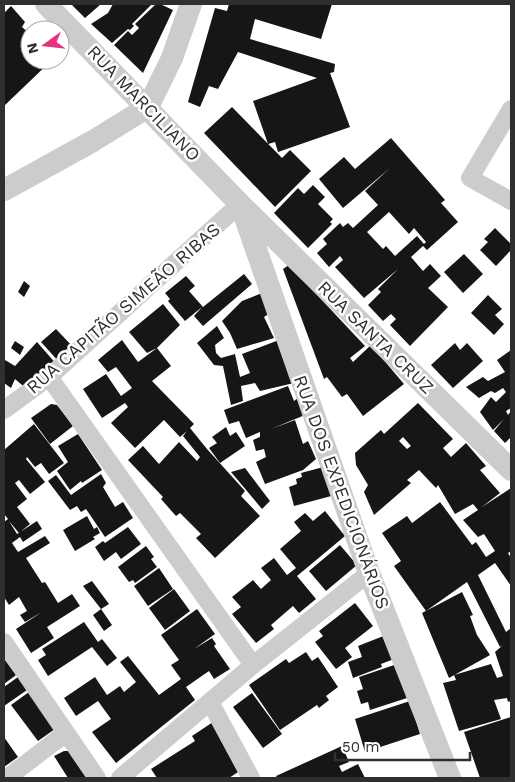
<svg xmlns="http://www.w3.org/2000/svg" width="515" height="782" viewBox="0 0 515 782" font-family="'Work Sans',sans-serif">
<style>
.building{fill:#161616;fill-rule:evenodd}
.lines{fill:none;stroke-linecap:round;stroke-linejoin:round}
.minor{stroke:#ccc;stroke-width:18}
.tertiary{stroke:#ccc;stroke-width:22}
.labels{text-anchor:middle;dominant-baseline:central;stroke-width:5;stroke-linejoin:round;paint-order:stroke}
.street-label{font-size:18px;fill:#2f2f2f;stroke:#fff}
</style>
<rect width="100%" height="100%" fill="#fff"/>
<path class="building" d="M71 4H101L85 18Z
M113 4H152L132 24 134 26 130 30 128 29 112 43 91 24 108 13Z
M156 4H160L173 10 143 73 114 45 128 31 132 35 139 28 135 24Z
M229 4H332L321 39 255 19 250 39 335 64 334 72 330 73 350 127 278 152 275 142 268 144 253 101 317 78 238 52 218 89 209 86 200 107 188 102 215 8 227 11Z
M11 6 25 22 22 27 30 34V60H52L4 106V10L5 12Z
M232 107 282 158 290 150 311 171 275 207 204 133Z
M391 138 445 200 441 203 458 222 427 250 423 246 411 257 423 271 430 264 441 276 428 288 448 307 410 346 390 325 396 319 391 314 383 321 368 305 381 292 378 289 398 269 364 298 335 267 343 260 340 256 329 267 317 253 327 244 323 239 340 223 343 227 348 223 353 228 378 205 365 191 390 168 343 208 319 179 344 157 355 169ZM389 212 409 234 414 228 426 242 424 244 417 236 395 256 386 246 383 249 367 232Z
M313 185 325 197 318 204 333 219 330 222 332 224 308 248 274 213 298 188 304 194Z
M495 228 511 244V250L496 266 480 250 488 242 484 239Z
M464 254 483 274 463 293 444 272Z
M289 265 365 346 350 358 353 362 371 345 404 384 363 416 347 394 342 397 327 377 324 379 283 269Z
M244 274 252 284 203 326 194 316 202 307 185 321 168 301 170 299 165 293 186 276 195 286 189 291 203 307Z
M24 281 30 286 24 297 18 292Z
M262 293 270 313 264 317 274 338 237 349 230 333 222 321 242 301Z
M488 295 502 309 495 315 504 324 494 335 471 313Z
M163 304 180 325 157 348 171 366 152 381 194 424 190 428 207 449 245 491 241 496 260 516 215 558 196 538 201 534 180 513 176 516 161 499 163 497 128 460 143 446 159 464 179 442 197 461 200 457 183 436 187 431 180 437 164 420 135 448 111 423 128 407 125 403 102 418 83 389 106 374 121 396 132 388 116 367 108 372 98 360 122 340 138 362 157 348 147 353 129 332Z
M217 326 224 338 215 345 216 353 221 358 235 354 240 377 250 373 242 354 279 340 294 383 260 391 255 383 241 386 243 401 231 405 223 366 214 365 197 343Z
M56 329 75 349 60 363 41 342Z
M15 341 24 347 20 355 11 348Z
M37 342 58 366 29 391 15 379 11 388 4 383V364L5 360 15 366Z
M455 343 460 350 467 343 483 361 453 388 431 365Z
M511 350V408L506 411 508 415 511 411V437L505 443 494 431 504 419 493 430 480 412 491 397 496 402 506 392 503 388 495 393 491 391 479 398 466 387 483 377 488 381 505 372 497 360Z
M288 386 294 401 298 398 305 415 271 429 295 420 303 444 308 441 316 459 303 470 265 484 256 462 266 457 264 449 256 451 253 440 260 437V432L246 438 239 421 229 424 224 410Z
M418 403 453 439 443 448 451 457 466 443 486 466 480 470 500 493 482 507 511 488V551L508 553 511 558V586L495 563 478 575 506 632 511 628V701L508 702 507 698 494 700 501 719 459 731 443 683 456 680 454 675 491 664 497 678 503 676 495 652 503 645 500 647 467 582 426 611 394 566 401 561 382 533 407 516 412 523 440 502 472 545 476 542 486 557 495 551 484 534 478 537 463 520 478 510 473 504 455 514 438 485 436 488 419 470 407 480 411 483 374 515 364 492 368 485 356 465 355 453 381 430 384 434ZM403 437 411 446 407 449 399 441Z
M51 404 57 405 73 426 50 444 31 418Z
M34 424 64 463 49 474 41 463 35 467 27 457 26 459 45 482 30 494 19 480 15 483 27 499 17 507 30 524 19 533 9 521 17 534 37 521 42 529 23 542 20 537 12 543 18 552 45 536 50 543 26 558 42 583 45 582 58 603 72 594 80 606 47 627 54 638 31 653 16 629 42 612 25 622 20 615 27 611 19 597 9 605 4 597V522L8 519 4 514V450Z
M226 427 230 436 236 432 245 446 220 463 209 448 217 443 212 437Z
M78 434 102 470 82 483 81 481 70 490 57 471 68 462 58 446Z
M327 466 335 495 294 506 289 487 297 484 296 479 302 477 301 473Z
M245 468 270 501 262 509 231 472Z
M101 474 106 483 103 487 115 507 123 502 133 518 105 537 86 509 81 512 77 506 70 510 48 481 56 475 71 495Z
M325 511 345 536 297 576 316 599 299 613 293 606 271 625 274 629 256 643 232 614 241 607 232 597 253 580 261 589 271 580 261 568 274 558 287 575 296 568 280 549 301 531 294 522 305 513 313 521Z
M87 516 94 529 97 527 100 533 93 537 95 539 75 551 63 530Z
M128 527 141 544 121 559 116 552 104 561 95 547 103 541 105 543Z
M340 545 357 565 326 591 309 571Z
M146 546 154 557 151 559 157 567 135 583 133 580 129 582 118 567Z
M159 568 173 589 148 606 134 586Z
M92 581 109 604 101 609 83 586Z
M174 589 190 611 165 630 149 608Z
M462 592 473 615 470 616 477 635 490 655 449 678 422 613Z
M355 603 373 626 345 648 352 657 336 669 315 642 323 636 319 631Z
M101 609 112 625 104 631 93 615Z
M197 609 215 634 194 649 212 638 216 644 214 646 230 669 214 679 209 671 186 687 195 700 116 763 92 732 111 719 98 701 76 716 64 698 95 677 107 695 120 686 124 692 136 682 120 662 128 656 159 695 181 679 171 665 179 660 161 635Z
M84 622 98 642 102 639 117 658 107 666 92 647 48 676 38 660 46 655 42 649Z
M386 635 394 659 381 664 382 667 353 678 348 662 362 657 358 646Z
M306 652 312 661 318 657 338 687 326 696 329 700 319 708 317 705 280 730 249 685 286 659 289 663Z
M5 660 16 675 4 684V661Z
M397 664 407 698 370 710 368 702 361 704 357 691 363 689 359 677Z
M18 677 27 690 4 706V687Z
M29 692 55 729 38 741 11 705Z
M252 693 282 734 263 748 233 707Z
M410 701 420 734 365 752 355 719Z
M511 717V778H480L464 732Z
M213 722 244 768 229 778H157L151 769 195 741 192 736Z
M4 737 18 757 4 767Z
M342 746 349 762 339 766 342 772 358 764 365 778H277L276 776Z
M64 751H73L91 778H68L54 756Z"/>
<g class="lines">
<path class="minor" d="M511 109 470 178 511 201
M49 377 253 665
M4 410 49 377 240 204
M4 642 97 778
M210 702 251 778
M7 778 66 733
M120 778 253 665 369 573"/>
<path class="tertiary" d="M46 4 240 204 511 470
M4 190 93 141 148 107 172 58 191 4
M242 209 369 573 450 778"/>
</g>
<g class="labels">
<g class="street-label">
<text transform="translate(144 103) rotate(46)">RUA MARCILIANO</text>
<text transform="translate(123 308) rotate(-41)">RUA CAPITÃO SIMEÃO RIBAS</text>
<text transform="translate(376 337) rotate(44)">RUA SANTA CRUZ</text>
<text transform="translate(342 492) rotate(70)">RUA DOS EXPEDICIONÁRIOS</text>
</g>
</g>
<rect width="515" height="782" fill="none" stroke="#2f2f2f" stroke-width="10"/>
<g transform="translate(45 45) rotate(255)"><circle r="24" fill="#ffffff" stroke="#acacac"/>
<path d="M0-4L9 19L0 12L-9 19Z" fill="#e83081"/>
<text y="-8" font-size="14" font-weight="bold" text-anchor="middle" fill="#2f2f2f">N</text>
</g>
<path d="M335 752v8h135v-8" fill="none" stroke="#2f2f2f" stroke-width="2.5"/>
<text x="342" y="752" font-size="15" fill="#2f2f2f" stroke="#ffffff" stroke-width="4" paint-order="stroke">50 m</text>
</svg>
